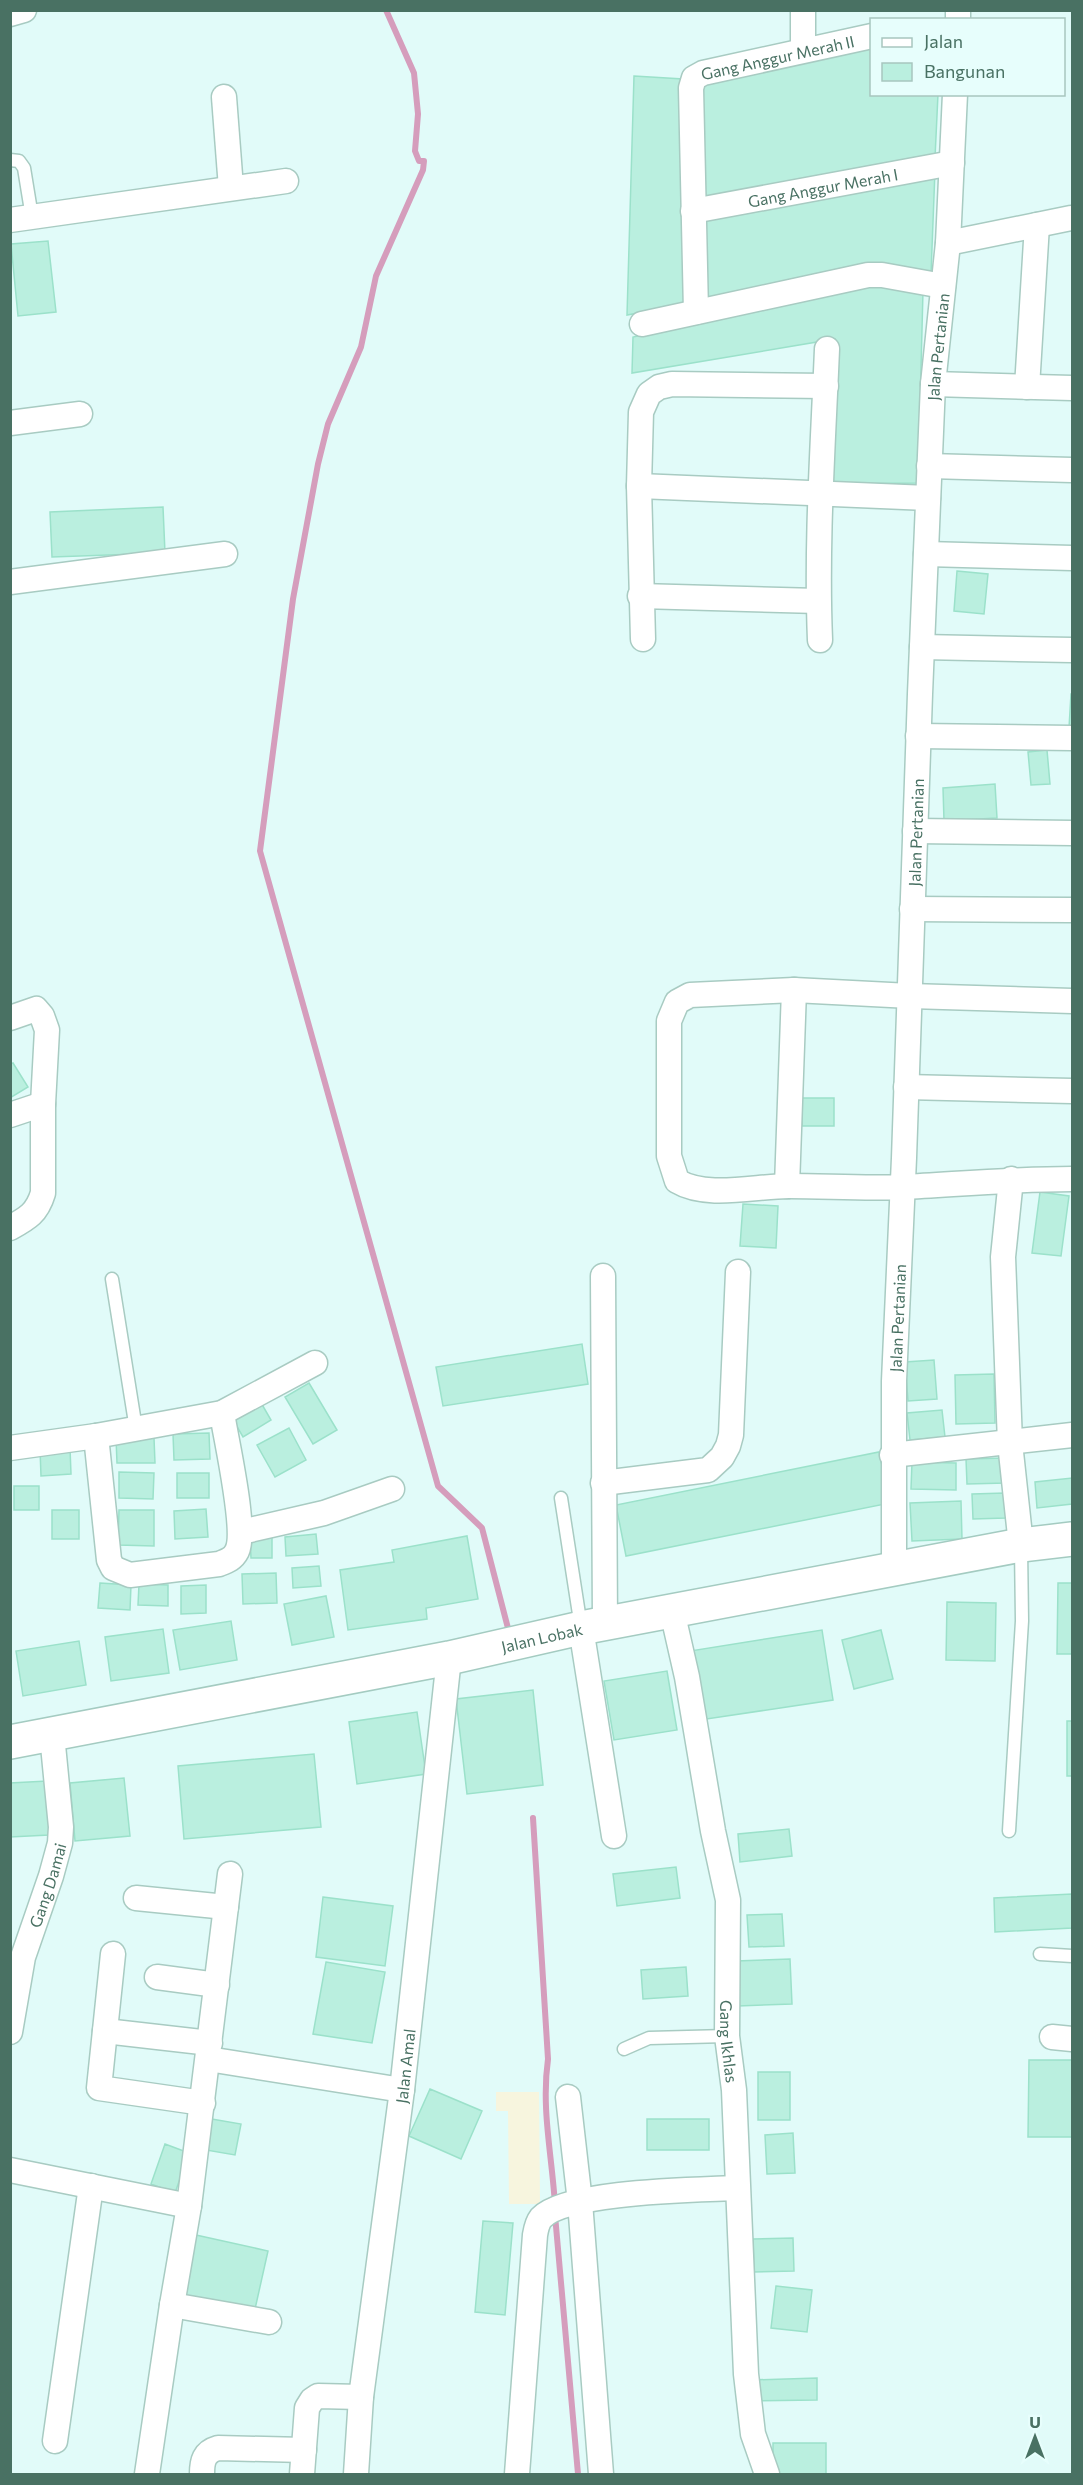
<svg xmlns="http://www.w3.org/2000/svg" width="1083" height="2485" viewBox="0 0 1083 2485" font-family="Commissioner,sans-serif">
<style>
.education{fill:#f7f5de}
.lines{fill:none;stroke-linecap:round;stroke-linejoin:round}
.stream{stroke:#d59dbc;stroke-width:6}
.building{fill:#baefdf;stroke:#9be1ca;stroke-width:1.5}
.service-casing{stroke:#a8cbc2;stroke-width:15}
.minor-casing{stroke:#a8cbc2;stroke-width:27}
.secondary-casing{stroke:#a4cbc1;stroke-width:36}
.service{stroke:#fff;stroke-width:12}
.minor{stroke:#fff;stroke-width:24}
.secondary{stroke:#fff;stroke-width:33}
.labels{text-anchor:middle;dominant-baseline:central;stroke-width:4.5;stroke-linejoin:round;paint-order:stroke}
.street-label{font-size:16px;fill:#497163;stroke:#e7fefc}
</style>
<rect width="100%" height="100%" fill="#e1fbf9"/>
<path class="education" d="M496 2092H539L540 2204H509L508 2111H496Z"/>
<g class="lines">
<path class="stream" d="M386 10 414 73 418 114 415 151 419 161H424L423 170 376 276 361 347 328 424 318 464 293 599 260 851 438 1486 482 1528 510 1636
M533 1818 548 2059C541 2109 552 2155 555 2205
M555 2215 578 2474"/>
</g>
<path class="building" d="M872 40V94H938L935 158 703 202 699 82Z
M634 76 683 79 686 304 627 315Z
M935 170 931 274 703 305V217Z
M48 241 56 312 18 316 11 244Z
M874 284 923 291 918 483 832 484 835 339 632 373 633 337Z
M163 507 165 553 52 557 50 512Z
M957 571 988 574 984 614 954 611Z
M1071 694H1072V728H1069Z
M1047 750 1050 784 1031 785 1028 752Z
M995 784 997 818 944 821 943 788Z
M13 1063 28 1087 10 1098V1064Z
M802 1098H834V1126H802Z
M1040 1192 1069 1196 1061 1256 1032 1253Z
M743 1204 778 1206 776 1248 740 1246Z
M582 1344 588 1384 443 1406 436 1367Z
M934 1360 937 1399 908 1401 905 1362Z
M994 1374 995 1423 956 1424 955 1375Z
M309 1383 337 1430 313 1444 285 1397Z
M260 1401 271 1420 243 1437 232 1418Z
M942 1410 945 1437 910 1440 907 1413Z
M289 1428 306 1460 275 1477 257 1445Z
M209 1433 210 1459 174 1460 173 1434Z
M116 1438H154L155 1463H117Z
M70 1448 71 1474 41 1476 40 1449Z
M879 1452 890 1503 626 1556 616 1505Z
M1005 1458 1006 1483 967 1484 966 1459Z
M912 1462 956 1463V1490L911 1489Z
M119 1472 154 1473 153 1499 119 1498Z
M177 1473H209V1498H177Z
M1072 1478V1504L1037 1508 1035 1482Z
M14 1486H39V1510H14Z
M1005 1493 1006 1518 973 1519 972 1494Z
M961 1501 962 1539 912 1541 910 1503Z
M206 1509 208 1537 175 1539 174 1511Z
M52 1510H79V1539H52Z
M119 1510H154V1546L118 1545Z
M316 1534 318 1554 286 1556 285 1537Z
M467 1536 478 1599 426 1608 427 1619 348 1630 340 1570 394 1562 392 1550Z
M250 1537H272V1558H251Z
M319 1566 321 1586 293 1588 292 1568Z
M276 1573 277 1603 243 1604 242 1574Z
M100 1583 131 1585 130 1610 98 1608Z
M1058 1583H1072V1654H1057Z
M139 1584 168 1585V1606L138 1605Z
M206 1585V1613L181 1614V1586Z
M326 1596 334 1637 292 1645 284 1604Z
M947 1602 996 1603 995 1661 946 1660Z
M231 1621 237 1660 180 1670 173 1630Z
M163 1629 169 1673 111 1681 105 1637Z
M822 1630 833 1700 700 1720 690 1651Z
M881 1630 893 1679 854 1689 842 1640Z
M79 1641 86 1685 23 1696 16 1651Z
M667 1671 677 1730 614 1740 604 1681Z
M533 1690 543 1785 467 1794 456 1699Z
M417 1712 426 1774 357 1784 349 1722Z
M1067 1721H1072V1776H1067Z
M314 1754 321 1827 184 1839 178 1766Z
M124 1778 130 1836 75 1841 70 1783Z
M47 1781 49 1835 10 1837V1783Z
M789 1829 792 1856 740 1862 738 1834Z
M676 1867 680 1898 617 1906 613 1874Z
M1072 1894V1928L995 1932 994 1898Z
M323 1897 393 1906 385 1966 316 1957Z
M782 1914 784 1946 749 1947 747 1915Z
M790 1959 792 2004 738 2006 736 1961Z
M326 1962 385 1972 372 2043 313 2034Z
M686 1967 688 1996 643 1999 641 1970Z
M1029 2060H1072V2137H1028Z
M758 2072H790V2120H758Z
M430 2089 482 2111 461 2159 409 2136Z
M206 2118 241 2124 235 2155 200 2149Z
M647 2119H709V2150H647Z
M793 2133 795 2173 767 2174 765 2135Z
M165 2144 189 2153 175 2193 151 2184Z
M483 2221 513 2223 505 2315 475 2312Z
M196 2235 268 2251 253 2318 181 2302Z
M793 2238 794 2271 754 2272 753 2239Z
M776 2286 812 2290 807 2332 771 2328Z
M817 2378V2400L751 2401V2380Z
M773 2443H826V2474H773Z"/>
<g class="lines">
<g class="service-casing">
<path id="service" d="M10 160 19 161 24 168 32 217
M112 1279 136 1429
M561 1498 581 1627
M1009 1831 1022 1621 1021 1547
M1040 1954 1072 1956
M624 2049 649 2038 727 2036"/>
</g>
<g class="minor-casing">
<g id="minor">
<path d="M10 14 24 10"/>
<path d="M958 20V10"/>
<path d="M803 50V10"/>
<path d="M224 97 231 188"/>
<path id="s1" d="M693 211 952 163"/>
<path d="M10 220 286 181"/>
<path d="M948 243 1071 218"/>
<path id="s2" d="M696 312 691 88 694 78 703 73 872 36"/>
<path d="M642 324 868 275H882L943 286"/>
<path d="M933 384 1072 388"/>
<path d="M1027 387 1037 225"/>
<path d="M10 423 80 414"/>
<path d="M929 466 1072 470"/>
<path d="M639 486 928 498"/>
<path d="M926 554 1072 558"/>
<path d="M10 582 225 554"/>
<path d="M640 596 818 601"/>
<path d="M643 639 639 486 641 412 649 394 659 387 672 384 826 386"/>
<path d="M820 640C816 543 823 446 827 349"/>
<path d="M922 647 1072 650"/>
<path d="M918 736 1072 738"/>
<path d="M915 831 1072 833"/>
<path d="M912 909 1072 910"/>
<path d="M1072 1001 910 996 794 990 690 995 677 1002 669 1021V1156L677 1181C707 1199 755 1186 789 1186 827 1186 865 1189 903 1187 960 1184 1016 1179 1072 1179"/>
<path d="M10 1018 36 1009 42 1016 47 1030 43 1104V1193C37 1213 28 1218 10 1228"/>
<path d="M906 1087 1072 1091"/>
<path d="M10 1115 43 1104"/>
<path d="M1011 1179 1003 1257 1010 1443 1021 1545"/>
<path d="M787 1186 794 990"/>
<path d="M603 1276 605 1624"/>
<path d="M96 1436 109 1560 113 1568 130 1575 219 1564C227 1561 233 1559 237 1551 247 1530 226 1440 222 1413"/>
<path d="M10 1448 96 1436 222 1413 315 1363"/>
<path d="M892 1455 1072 1435"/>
<path d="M603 1483 708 1470 722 1457 728 1446 731 1435 738 1272"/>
<path d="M241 1532 324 1513 392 1489"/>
<path id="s3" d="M894 1570V1381L904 1158 920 694 933 384 948 243 955 94"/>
<path id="s4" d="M672 1611 687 1677 713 1831 728 1900 727 2036 734 2090 746 2374 753 2434 767 2474"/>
<path d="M581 1628 614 1836"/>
<path d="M136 1898 226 1907"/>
<path d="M113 1954 99 2088 203 2103"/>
<path d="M157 1977 217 1985"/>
<path d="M105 2031 210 2043"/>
<path id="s5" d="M10 2032 23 1957 51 1876 60 1843 61 1827 52 1735"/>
<path d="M1052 2037 1072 2039"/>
<path d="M208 2059 402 2090"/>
<path d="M568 2097 580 2202 601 2474"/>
<path d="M10 2170 189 2206"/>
<path d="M172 2305 269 2322"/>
<path d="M55 2441 91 2186"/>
<path d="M147 2474 172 2305 189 2206 230 1874"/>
<path d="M202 2474C202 2461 204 2452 218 2448L304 2450"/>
<path d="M302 2474 307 2408 312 2400 318 2396 361 2397"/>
<path id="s6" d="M356 2474 361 2397 402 2090 449 1658"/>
<path d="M517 2474 535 2235C536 2229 537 2223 541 2218 566 2191 697 2190 736 2188"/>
</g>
</g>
<g class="secondary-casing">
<g id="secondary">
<path id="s7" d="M10 1742 449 1658 581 1628 1021 1545 1072 1539"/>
</g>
</g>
<use href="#service" class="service"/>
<use href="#minor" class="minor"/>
<use href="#secondary" class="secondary"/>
</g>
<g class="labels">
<g class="street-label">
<text stroke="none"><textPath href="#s2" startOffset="321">Gang Anggur Merah II</textPath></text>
<text stroke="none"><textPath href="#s1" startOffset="132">Gang Anggur Merah I</textPath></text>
<text stroke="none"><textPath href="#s3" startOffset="1224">Jalan Pertanian</textPath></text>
<text stroke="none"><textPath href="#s3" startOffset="738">Jalan Pertanian</textPath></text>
<text stroke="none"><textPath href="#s3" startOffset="252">Jalan Pertanian</textPath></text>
<text stroke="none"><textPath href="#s7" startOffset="542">Jalan Lobak</textPath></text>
<text stroke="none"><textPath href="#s5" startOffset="152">Gang Damai</textPath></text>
<text stroke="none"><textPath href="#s4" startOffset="436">Gang Ikhlas</textPath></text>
<text stroke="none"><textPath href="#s6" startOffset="411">Jalan Amal</textPath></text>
</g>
</g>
<rect width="1083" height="2485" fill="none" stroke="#497163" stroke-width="24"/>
<rect x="870" y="18" width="195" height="78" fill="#e7fefc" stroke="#a8c6bf" stroke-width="1.5"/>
<rect x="882" y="38" width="30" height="9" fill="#ffffff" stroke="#a8c6bf" stroke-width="1.5"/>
<text x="924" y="48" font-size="18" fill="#497163">Jalan</text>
<rect x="882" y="63" width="30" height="18" fill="#baefdf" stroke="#a8c6bf" stroke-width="1.5"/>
<text x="924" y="78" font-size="18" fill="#497163">Bangunan</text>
<g transform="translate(1035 2437)" stroke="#e7fefc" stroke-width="4.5" paint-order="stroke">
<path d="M0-4.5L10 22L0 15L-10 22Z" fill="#497163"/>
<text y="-9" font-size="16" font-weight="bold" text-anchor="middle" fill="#497163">U</text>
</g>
</svg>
